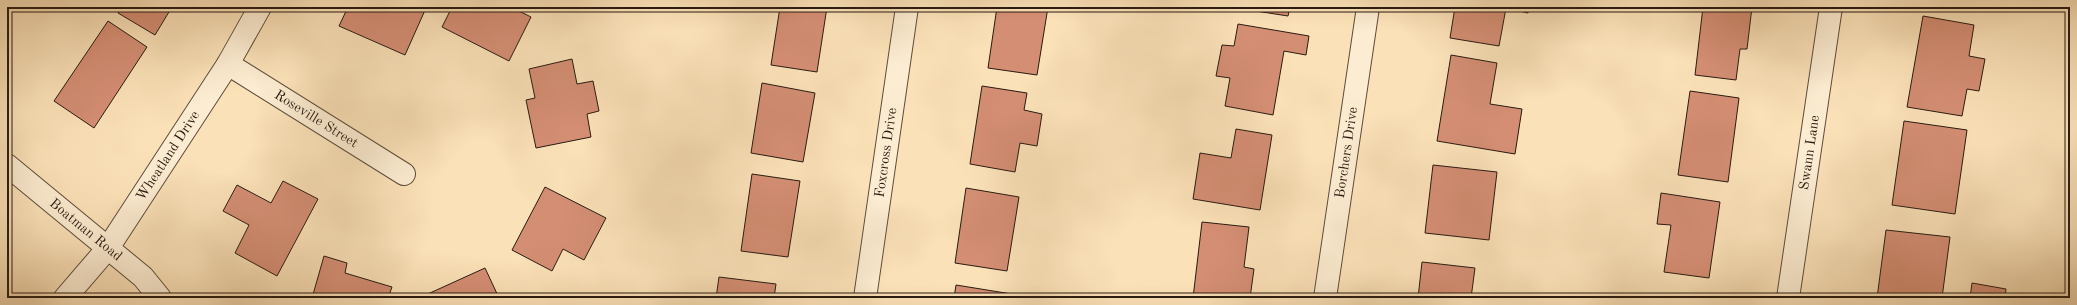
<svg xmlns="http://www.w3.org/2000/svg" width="2077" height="305" viewBox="0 0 2077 305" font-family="'Old Standard TT',serif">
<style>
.building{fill:#d48e74;stroke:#281b11}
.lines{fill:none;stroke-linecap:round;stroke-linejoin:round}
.minor-casing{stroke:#5d4c3b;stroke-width:24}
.minor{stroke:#fcecd1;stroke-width:22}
.labels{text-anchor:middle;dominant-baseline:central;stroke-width:3.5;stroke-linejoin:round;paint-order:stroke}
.street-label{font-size:14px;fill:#281b11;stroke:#fcecd1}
</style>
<rect width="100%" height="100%" fill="#fbe1b8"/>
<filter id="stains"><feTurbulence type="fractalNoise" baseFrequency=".005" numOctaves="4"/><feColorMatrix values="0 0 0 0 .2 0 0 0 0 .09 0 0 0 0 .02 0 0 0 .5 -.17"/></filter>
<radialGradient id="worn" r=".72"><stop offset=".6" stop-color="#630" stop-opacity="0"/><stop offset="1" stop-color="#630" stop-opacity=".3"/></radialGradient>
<path class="building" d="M121 7H172L155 35 118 13Z
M348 7H424L426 8 405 55 339 26Z
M452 7H511L531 17 509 61 442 27Z
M780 7H827L817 72 771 65Z
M997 7H1048L1037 75 988 68Z
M1243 7H1290L1288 16 1243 9Z
M1455 7H1529L1528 13 1506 8 1499 46 1450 38Z
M1703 7H1752L1747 49H1740L1736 80 1695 75Z
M1923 16 1974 25 1969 56 1985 59 1979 91 1967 89 1962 116 1907 107Z
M108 21 147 47 94 128 54 101Z
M1238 24 1309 36 1306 55 1284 51 1273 115 1225 106 1230 78 1216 76 1222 45 1234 46Z
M1451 55 1497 63 1490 104 1522 109 1515 154 1437 141Z
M572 59 577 84 593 81 599 111 587 114 591 137 536 148 526 100 535 98 529 69Z
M762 83 815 93 803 162 751 153Z
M982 86 1027 93 1024 110 1042 114 1037 146 1020 143 1015 172 970 164Z
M1690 91 1739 98 1728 182 1678 175Z
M1904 121 1967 130 1955 214 1892 205Z
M1236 129 1272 135 1260 210 1193 199 1200 153 1231 158Z
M1433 165 1497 172 1489 240 1425 233Z
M752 174 800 181 788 257 741 251Z
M283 181 318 199 277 276 235 253 249 225 223 211 237 185 271 203Z
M545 187 606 218 584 260 563 249 552 271 512 250Z
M966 188 1019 197 1007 271 955 263Z
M1661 193 1720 202 1709 278 1664 272 1671 225 1657 224Z
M1202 222 1249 227 1244 267 1254 269 1250 298H1193Z
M1886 230 1950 237 1942 298H1877Z
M324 256 347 263 345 273 392 287 388 298H312Z
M1422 262 1475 268 1471 298H1418Z
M485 268 499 298H419Z
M719 277 776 284 774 298H716Z
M1972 283 2006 289 2005 298H1970Z
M956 285 1024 296V298H954Z"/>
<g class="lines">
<g class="minor-casing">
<g id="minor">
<path id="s1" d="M228 64 404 174"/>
<path id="s2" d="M7 165 143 277 160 298"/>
<path id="s3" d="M65 298 108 248 228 64 260 7"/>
<path id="s4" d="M865 298 907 7"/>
<path id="s5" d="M1325 298 1368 7"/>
<path id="s6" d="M1788 298 1831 7"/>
</g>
</g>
<use href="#minor" class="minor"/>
</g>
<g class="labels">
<g class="street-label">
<text stroke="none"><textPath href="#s1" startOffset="104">Roseville Street</textPath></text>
<text stroke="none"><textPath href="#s4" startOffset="147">Foxcross Drive</textPath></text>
<text stroke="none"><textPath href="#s5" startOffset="147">Borchers Drive</textPath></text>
<text stroke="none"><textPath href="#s6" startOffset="147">Swann Lane</textPath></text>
<text stroke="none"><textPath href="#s3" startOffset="176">Wheatland Drive</textPath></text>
<text stroke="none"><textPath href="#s2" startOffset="102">Boatman Road</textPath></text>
</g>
</g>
<rect width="2077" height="305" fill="none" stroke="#fbe1b8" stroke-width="24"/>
<rect x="8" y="8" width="2061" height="289" fill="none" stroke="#281b11" stroke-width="2"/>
<rect x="12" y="12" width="2053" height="281" fill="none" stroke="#281b11"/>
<rect width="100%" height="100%" filter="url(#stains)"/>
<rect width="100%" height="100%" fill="url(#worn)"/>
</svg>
